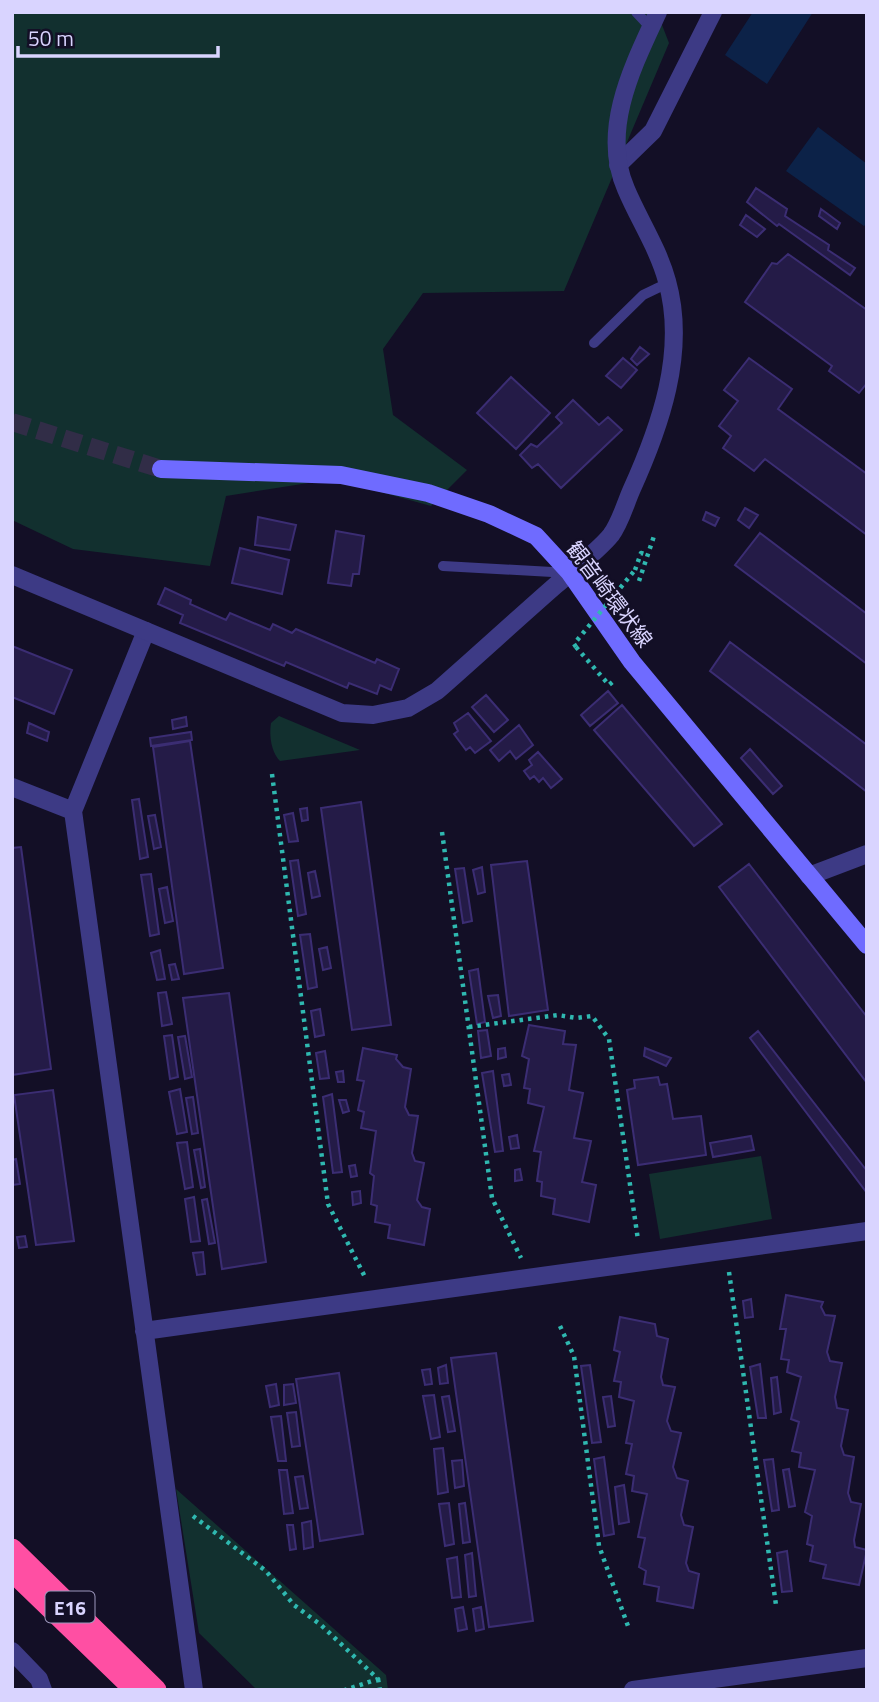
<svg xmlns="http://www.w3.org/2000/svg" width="879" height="1702" viewBox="0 0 879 1702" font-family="'Titillium Web','Noto Sans JP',sans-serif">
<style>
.green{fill:#12302f}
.water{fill:#0c2248}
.building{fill:#241b47;stroke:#3b2d73;stroke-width:2}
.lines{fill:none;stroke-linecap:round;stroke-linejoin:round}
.secondary-tunnel{stroke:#312d47;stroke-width:18;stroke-dasharray:18 9;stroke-linecap:butt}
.path{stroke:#2fb8b0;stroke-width:4.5;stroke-dasharray:3.5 5;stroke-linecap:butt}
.service{stroke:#3d3a85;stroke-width:10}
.minor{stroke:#3d3a85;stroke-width:18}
.tertiary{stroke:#3d3a85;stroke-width:18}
.secondary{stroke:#6f6bff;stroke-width:18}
.motorway{stroke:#ff4fa3;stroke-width:21}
.path-bridge{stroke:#2fb8b0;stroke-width:4.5;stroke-dasharray:3.5 5;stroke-linecap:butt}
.labels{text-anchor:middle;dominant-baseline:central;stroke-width:5;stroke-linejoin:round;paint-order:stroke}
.shield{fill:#130f26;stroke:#9e99be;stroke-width:2}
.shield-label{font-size:19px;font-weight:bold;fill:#d9d4ff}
.street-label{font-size:21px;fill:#d9d4ff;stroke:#130f26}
</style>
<rect width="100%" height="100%" fill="#130f26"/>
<path class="green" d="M12 12H657L669 43 564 291 423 293 383 349 393 415 467 470 431 506 334 479 226 496 210 566 73 549 12 520Z
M279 716 360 750 280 761C271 752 269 735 271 723Z
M761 1156 772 1219 660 1239 649 1174Z
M176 1489 386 1675 388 1690H257L199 1633Z"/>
<path class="water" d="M753 12H813L767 84 725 55Z
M818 127 867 164V223L864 226 786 171Z"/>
<path class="building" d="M756 188 787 209 785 216 829 245 828 250 855 268 850 275 779 224 777 226 747 202Z
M821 209 840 223 837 229 819 216Z
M746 215 765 229 757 237 740 225Z
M788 254 867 310V383L859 393 829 371 832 366 745 302 772 263 777 264Z
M640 347 649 354 637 365 631 359Z
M623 358 637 370 621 388 606 376Z
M749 358 792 389 778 409 867 474V535L765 459 754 471 723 448 731 436 719 426 738 401 724 390Z
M511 377 550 413 516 449 477 413Z
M573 400 599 425 608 417 622 430 561 488 538 464 532 468 520 455 531 444 537 447 562 423 556 417Z
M745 508 758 515 749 528 738 520Z
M706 512 719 518 715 526 703 520Z
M258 517 296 525 290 550 255 545Z
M336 531 364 536 359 574H353L351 586 328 583Z
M760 533 867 614V664L735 565Z
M240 548 289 560 282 594 232 583Z
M165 588 191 600 190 604 226 620 230 613 270 630 273 624 292 633 296 629 375 663 377 659 399 669 391 690 380 685 377 694 349 683 347 688 286 662 284 666 180 623 183 615 158 604Z
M730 642 867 745V792L710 671Z
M12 646 72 670 54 714 12 697Z
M608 691 618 703 590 726 581 715Z
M486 695 508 720 494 732 472 707Z
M622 705 722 824 694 846 594 730Z
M468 713 491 741 475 753 470 747 466 750 454 734 458 731 454 723Z
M186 717 187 726 173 729 172 720Z
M29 723 49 732 47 741 27 733Z
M519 725 533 745 516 759 510 751 499 761 490 750Z
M191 732 192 740 151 746 150 738Z
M190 741 223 968 184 974 153 747Z
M750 749 782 786 773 794 741 758Z
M538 752 562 779 551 788 543 778 539 782 534 776 530 779 524 771 532 765 529 760Z
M139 799 148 857 140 859 132 800Z
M361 802 391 1025 352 1030 321 808Z
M307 808 308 820 302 821 300 809Z
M293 813 298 841 289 842 284 815Z
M155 815 161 847 154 849 148 816Z
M21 847 51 1069 12 1075V848Z
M298 860 306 914 298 916 290 861Z
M527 861 548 1010 509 1016 491 865Z
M749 864 867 1017V1083L719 887Z
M482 867 485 892 478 894 473 870Z
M464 868 472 921 463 923 455 869Z
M315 871 320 896 312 898 308 873Z
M151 874 159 934 150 936 141 875Z
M167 887 173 921 165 923 159 889Z
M310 934 317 987 308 989 300 935Z
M327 947 331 968 323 970 319 949Z
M160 950 165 979 157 980 151 953Z
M175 964 179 979 172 980 169 965Z
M478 969 485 1022 477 1024 469 971Z
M166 992 172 1024 162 1026 158 993Z
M229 993 266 1262 222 1269 183 998Z
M498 995 501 1016 493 1018 488 996Z
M320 1009 324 1035 315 1037 311 1011Z
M529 1025 565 1031 563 1044 576 1045 569 1090 583 1093 574 1138 591 1141 582 1182 596 1185 589 1222 553 1214 555 1199 541 1196 542 1182 537 1181 541 1152 534 1151 544 1107 528 1103 530 1089 524 1088 529 1059 522 1056Z
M487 1030 491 1056 481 1058 478 1031Z
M758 1031 867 1171V1193L750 1038Z
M172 1035 178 1077 170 1079 164 1036Z
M185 1036 192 1077 185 1079 178 1037Z
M363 1048 397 1055 396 1059 403 1067 411 1069 405 1107 409 1115 418 1116 412 1153 415 1161 424 1163 417 1200 422 1207 430 1209 424 1245 388 1238 390 1225 375 1222 377 1206 371 1204 374 1176 370 1173 376 1131 361 1128 364 1112 358 1110 364 1081 357 1080Z
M505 1048 506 1057 498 1059V1049Z
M645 1048 671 1058 666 1066 644 1056Z
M325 1051 329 1078 320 1079 316 1053Z
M343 1071 344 1082H338L336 1072Z
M493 1071 503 1151 495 1152 482 1073Z
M509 1074 511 1085 504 1086 502 1075Z
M658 1077 660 1085 667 1084 673 1119 701 1116 706 1155 638 1165 627 1090 635 1088 634 1080Z
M180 1089 187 1132 177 1134 169 1092Z
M53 1090 74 1241 36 1245 14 1095Z
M332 1094 342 1172 333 1173 323 1097Z
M193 1097 198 1133 192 1134 186 1098Z
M339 1100H346L349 1111 343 1113Z
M517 1135 519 1148 511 1149 509 1137Z
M751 1136 754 1150 713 1157 710 1143Z
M187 1142 193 1187 185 1189 177 1143Z
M200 1149 205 1187 201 1188 194 1150Z
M16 1159 20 1184 12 1185V1160Z
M355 1165 357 1176 351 1177 349 1166Z
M520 1169 522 1180 515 1181V1170Z
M360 1191 361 1203 353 1205 352 1192Z
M194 1197 200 1241 191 1242 185 1199Z
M207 1199 215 1243 209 1244 202 1200Z
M25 1236 27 1247 19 1248 17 1237Z
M203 1252 205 1274 197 1275 193 1253Z
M786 1295 823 1302 821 1307 825 1315 835 1316 827 1352 830 1361 842 1363 835 1397 837 1408 848 1410 841 1446 844 1455 854 1457 848 1493 851 1502 861 1504 854 1540 855 1547 867 1550 859 1585 823 1578 826 1565 810 1561 813 1546 807 1544 812 1516 805 1512 815 1470 799 1467 801 1453 792 1451 799 1422 791 1419 801 1377 787 1372 789 1360 781 1359 786 1329H780Z
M751 1299 753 1317 745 1318 743 1301Z
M620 1317 655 1324 657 1336 668 1339 661 1377 663 1385 675 1387 667 1421 671 1431 681 1433 673 1467 677 1478 688 1481 681 1515 684 1525 693 1527 686 1563 689 1571 699 1574 693 1608 657 1601 659 1587 644 1584 646 1571 639 1567 645 1538 638 1537 647 1494 632 1491 634 1476 626 1474 632 1444 626 1443 634 1401 619 1397 621 1382 614 1381 620 1352 614 1350Z
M496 1353 533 1621 489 1627 451 1358Z
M760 1364 766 1418H758L750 1367Z
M446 1365 448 1383 440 1384 438 1368Z
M590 1365 601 1442 592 1443 581 1366Z
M430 1369 432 1384 425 1385 422 1370Z
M339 1373 363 1534 320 1541 296 1379Z
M777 1377 781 1412 774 1414 771 1378Z
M276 1384 279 1405 270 1407 266 1386Z
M293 1384 296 1403 284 1405V1385Z
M434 1395 440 1437 431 1439 423 1396Z
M449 1396 455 1431 448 1432 442 1397Z
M611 1396 615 1426 608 1427 603 1397Z
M296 1412 300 1446 292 1447 287 1413Z
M281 1416 286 1461H278L271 1417Z
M443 1448 448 1492 438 1494 434 1449Z
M604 1457 614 1534 604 1536 594 1459Z
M773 1459 779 1510 772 1511 764 1460Z
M462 1460 464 1486 455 1488 452 1461Z
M789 1469 795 1506 789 1507 783 1470Z
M279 1470H287L293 1513 284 1514Z
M303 1476 308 1508 300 1509 295 1477Z
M624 1485 629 1522 619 1524 615 1487Z
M449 1503 454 1544 445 1546 439 1504Z
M465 1503 470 1542 463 1543 459 1504Z
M311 1521 313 1547 304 1549 302 1523Z
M287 1525H293L296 1549 290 1550Z
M787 1551 792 1591 782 1592 777 1553Z
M472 1553 476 1596 469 1597 465 1555Z
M457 1557 461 1597 452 1598 447 1559Z
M463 1607 467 1629 458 1631 455 1609Z
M481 1607 484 1629 476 1631 473 1609Z"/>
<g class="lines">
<path class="secondary-tunnel" d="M12 422 161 469"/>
<path class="path" d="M635 570 641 553 648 555
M639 581 654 536
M576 647 609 685 615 680
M272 774 328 1204 366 1279
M442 832 492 1198 521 1258
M469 1027 558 1015 576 1018 592 1016 609 1039 638 1240
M729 1272 776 1605
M560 1326 574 1356 599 1546 628 1626
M193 1516 266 1571 294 1605 321 1625 378 1679 345 1690
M378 1679 380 1690"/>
<path class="service" d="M636 12 651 28
M594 343 643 295 668 283
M443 566 570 573"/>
<path class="minor" d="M618 165 653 131 713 12
M146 631 73 811 194 1690
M12 787 73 811
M809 876 867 854
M144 1331 867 1231
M12 1651 39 1679 43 1690"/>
<path class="tertiary" d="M12 575 342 713 373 715 408 708 437 691C477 656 516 620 556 585 571 572 600 549 611 535 620 523 625 505 631 491 660 427 687 352 667 281 658 248 639 220 626 189 600 130 633 66 658 12
M633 1690 867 1658"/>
<path class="secondary" d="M161 469 341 475 428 493 489 514 536 536 570 573 632 662 867 945"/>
<path class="motorway" d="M12 1549 156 1690
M12 1571 135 1690"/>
<path class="path-bridge" d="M576 647 574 644 635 570"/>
</g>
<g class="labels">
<rect class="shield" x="45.5" y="1591.5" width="49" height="31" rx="5"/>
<g class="shield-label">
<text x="70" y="1607">E16</text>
</g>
<g class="street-label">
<text transform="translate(610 594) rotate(53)">観音崎環状線</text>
</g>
</g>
<rect width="879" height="1702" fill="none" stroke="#d9d4ff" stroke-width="28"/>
<path d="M18 46v10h200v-10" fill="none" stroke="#d9d4ff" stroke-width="3.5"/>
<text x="28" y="46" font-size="21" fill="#d9d4ff" stroke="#130f26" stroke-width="5" paint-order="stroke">50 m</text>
</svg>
